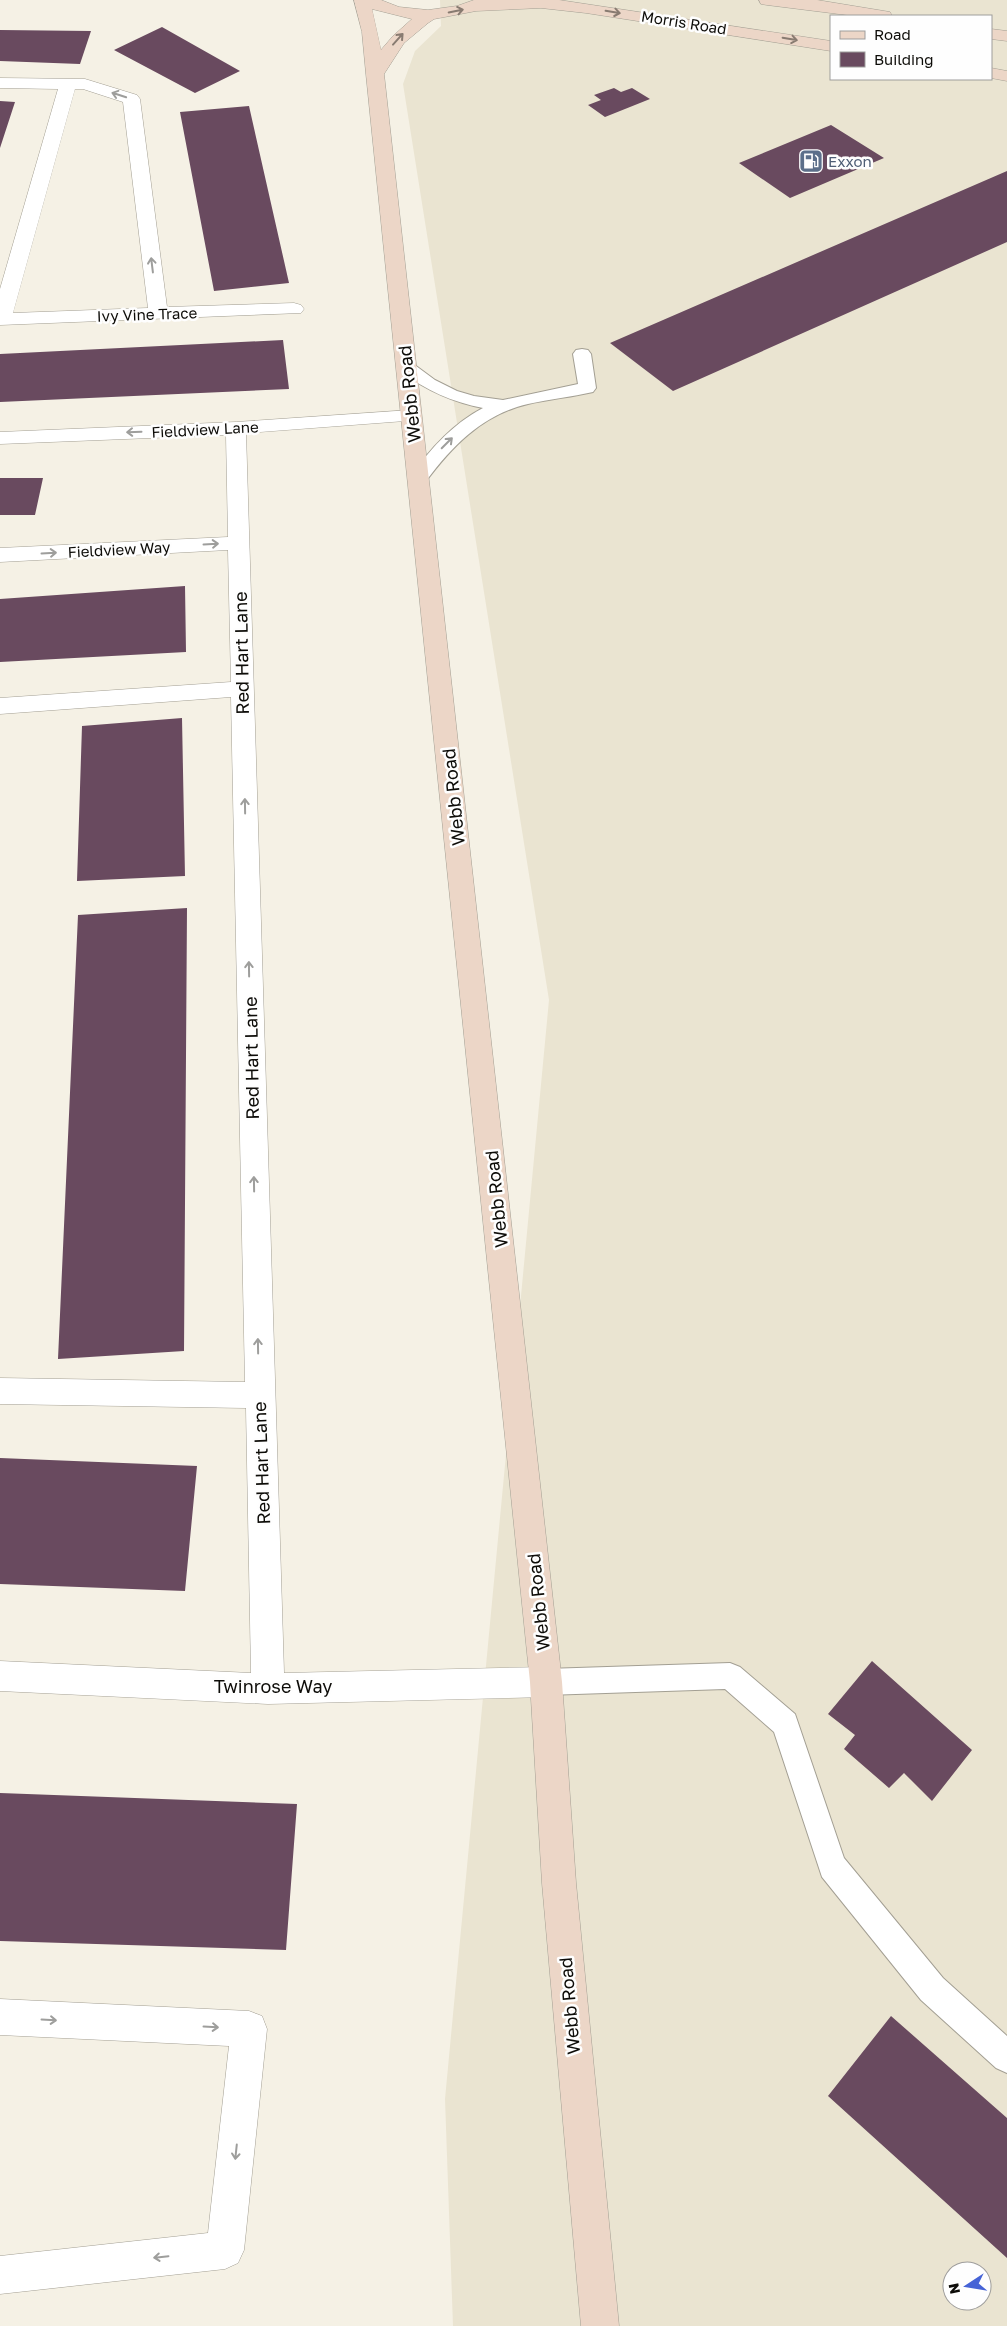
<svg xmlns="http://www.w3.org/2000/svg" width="1007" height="2326" viewBox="0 0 1007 2326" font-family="'Golos Text',sans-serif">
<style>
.built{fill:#eae4d1;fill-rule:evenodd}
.building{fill:#694a5f}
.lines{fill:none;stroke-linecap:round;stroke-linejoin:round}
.lane-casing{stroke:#a39f93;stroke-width:2}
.street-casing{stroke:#a39f93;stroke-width:1}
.secondary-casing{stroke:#a39f93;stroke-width:1}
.lane{fill:#fff;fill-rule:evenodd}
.street{fill:#fff;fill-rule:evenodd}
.secondary{fill:#ecd6c7;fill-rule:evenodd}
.oneway{stroke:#887b71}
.oneway2{stroke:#9e9e9c}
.labels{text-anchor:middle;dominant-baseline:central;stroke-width:5;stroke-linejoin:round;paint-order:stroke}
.far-street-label{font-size:15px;fill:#0d0c08;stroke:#fefefe}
.far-service-label{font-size:15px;fill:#4e5e75;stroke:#fefefe;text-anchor:start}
.street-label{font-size:18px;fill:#0d0c08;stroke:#fefefe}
</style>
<rect width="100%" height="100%" fill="#f5f1e5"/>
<path class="built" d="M440 0H1007V2326H453L445 2099 549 1000 403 84 415 51 441 26ZM831 16H991V79H831ZM952 2271H982V2301H952Z"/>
<path class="building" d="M162 27 240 71 195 93 114 50Z
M0 30 91 31 80 64 0 61Z
M614 88 621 92 632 88 650 99 605 117 588 105 601 100 594 95Z
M0 101 15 102 0 148Z
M249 106 289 283 214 291 180 112Z
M831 125 884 158 790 198 739 163Z
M1007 171V242L673 391 610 343Z
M283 340 289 389 0 402V354Z
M0 478H43L35 515H0Z
M185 586 186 652 0 662V599Z
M182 718 185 876 77 881 82 726Z
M187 908 184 1351 58 1359 78 915Z
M0 1458 197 1466 185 1591 0 1584Z
M872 1661 972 1750 932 1801 904 1773 889 1788 844 1749 855 1735 828 1714Z
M0 1793 297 1804 286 1950 0 1941Z
M891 2016 1007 2118V2258L828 2096Z"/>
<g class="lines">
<g class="lane-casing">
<path id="lane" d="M582 349 588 350 591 354 596 388 593 392C572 397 550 399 528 404 481 415 451 447 423 485L417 487 411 485 408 481C428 451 451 425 483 408 451 402 426 390 400 371L397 367 400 363H412L435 380 457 391 474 396 503 400 578 384 573 354 576 350Z
M730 1663 740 1667 795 1714 844 1858 943 1978 1007 2036V2073L996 2068 921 2000 822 1877 774 1732 725 1689 546 1695 536 1691 532 1682 536 1673 546 1669Z"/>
</g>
<g class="street-casing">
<path id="street" d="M0 78 85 79 137 95 140 99 167 307 294 303 301 305 304 309 301 313 0 325V289L58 89 0 88ZM75 89H83L123 102 148 308 13 313Z
M411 410 418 412 421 416 418 420 246 433 284 1673 546 1667 557 1671 562 1682 557 1693 546 1697 268 1704 0 1691V1661L251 1673 246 1408 0 1404V1378L245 1382 231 697 0 714V698L231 682 228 550 0 562V548L228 537 226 435 0 444V432L236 422Z
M0 1999 249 2011 262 2016 267 2029 244 2250 238 2263 225 2269 0 2294V2256L208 2233 229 2046 0 2035Z"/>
</g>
<g class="secondary-casing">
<path id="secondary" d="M354 0H381L399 7 428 10 457 6 474 0H559L831 41V51L586 13 541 8 476 11 434 19 428 23 404 43 384 74 562 1682 576 1883 619 2326H581L542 1883 530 1682 366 74 362 32ZM372 9 412 19 393 36 381 50Z
M759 0H817L884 11 890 12 892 16H855L767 5 761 4Z
M991 29 1007 31V41L991 39Z
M991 68 1007 71V81L991 78Z"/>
</g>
<use href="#lane" class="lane"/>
<use href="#street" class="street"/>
<use href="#secondary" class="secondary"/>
</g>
<defs><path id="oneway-shaft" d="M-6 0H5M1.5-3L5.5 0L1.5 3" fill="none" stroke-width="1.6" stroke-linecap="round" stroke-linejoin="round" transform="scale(1.25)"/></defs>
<g class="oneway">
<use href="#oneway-shaft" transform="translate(456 11) rotate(-11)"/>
<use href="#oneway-shaft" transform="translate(613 12) rotate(9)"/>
<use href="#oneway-shaft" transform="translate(398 39) rotate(-48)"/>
<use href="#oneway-shaft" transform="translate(790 39) rotate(10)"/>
</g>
<g class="oneway2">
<use href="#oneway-shaft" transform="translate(119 95) rotate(-162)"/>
<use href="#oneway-shaft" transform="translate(152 265) rotate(-97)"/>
<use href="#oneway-shaft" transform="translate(134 432) rotate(178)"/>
<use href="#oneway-shaft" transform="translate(447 443) rotate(-45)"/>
<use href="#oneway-shaft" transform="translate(211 544) rotate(-3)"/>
<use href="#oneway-shaft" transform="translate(49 553) rotate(-3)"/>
<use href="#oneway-shaft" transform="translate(245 806) rotate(-91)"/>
<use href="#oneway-shaft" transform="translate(249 969) rotate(-91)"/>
<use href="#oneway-shaft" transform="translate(254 1184) rotate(-91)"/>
<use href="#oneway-shaft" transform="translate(258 1346) rotate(-91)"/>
<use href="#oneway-shaft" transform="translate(49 2020) rotate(3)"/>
<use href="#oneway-shaft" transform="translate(211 2027) rotate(3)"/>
<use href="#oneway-shaft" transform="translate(236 2152) rotate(96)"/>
<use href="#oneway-shaft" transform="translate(161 2257) rotate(174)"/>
</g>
<defs>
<g id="fuel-square" transform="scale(1.25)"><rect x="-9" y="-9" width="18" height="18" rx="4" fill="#5c6f8a" stroke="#fefefe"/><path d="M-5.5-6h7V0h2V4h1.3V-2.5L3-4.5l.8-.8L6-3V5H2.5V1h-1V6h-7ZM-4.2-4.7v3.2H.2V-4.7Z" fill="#fff"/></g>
</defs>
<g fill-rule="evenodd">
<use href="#fuel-square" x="811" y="161"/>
</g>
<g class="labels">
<g class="far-street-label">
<text transform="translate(684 22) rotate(9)">Morris Road</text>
<text transform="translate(147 314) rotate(-2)">Ivy Vine Trace</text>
<text transform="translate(205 429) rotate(-3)">Fieldview Lane</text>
<text transform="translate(119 549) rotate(-3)">Fieldview Way</text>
</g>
<g class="far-service-label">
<text x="828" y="161">Exxon</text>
</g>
<g class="street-label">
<text transform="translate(409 394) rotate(-96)">Webb Road</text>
<text transform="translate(241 653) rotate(-91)">Red Hart Lane</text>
<text transform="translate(453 797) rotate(-96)">Webb Road</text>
<text transform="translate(251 1058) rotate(-91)">Red Hart Lane</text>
<text transform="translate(496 1199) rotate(-96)">Webb Road</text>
<text transform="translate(261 1463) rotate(-92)">Red Hart Lane</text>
<text transform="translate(538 1602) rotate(-96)">Webb Road</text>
<text x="273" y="1686">Twinrose Way</text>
<text transform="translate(569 2006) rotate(-95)">Webb Road</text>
</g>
</g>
<rect x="830" y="15" width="162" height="65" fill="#fefefe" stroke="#9e9d9c"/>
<rect x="840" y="31" width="25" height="8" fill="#ecd6c7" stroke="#9e9d9c"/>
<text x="874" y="40" font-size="15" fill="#0d0c08">Road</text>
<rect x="840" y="52" width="25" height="15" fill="#694a5f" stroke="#9e9d9c"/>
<text x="874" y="65" font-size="15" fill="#0d0c08">Building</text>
<g transform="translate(967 2286) rotate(258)"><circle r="24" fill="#fefefe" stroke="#9e9d9c"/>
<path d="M0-4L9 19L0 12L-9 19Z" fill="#4663d6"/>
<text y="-8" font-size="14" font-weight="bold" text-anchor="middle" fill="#0d0c08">N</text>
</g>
</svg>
